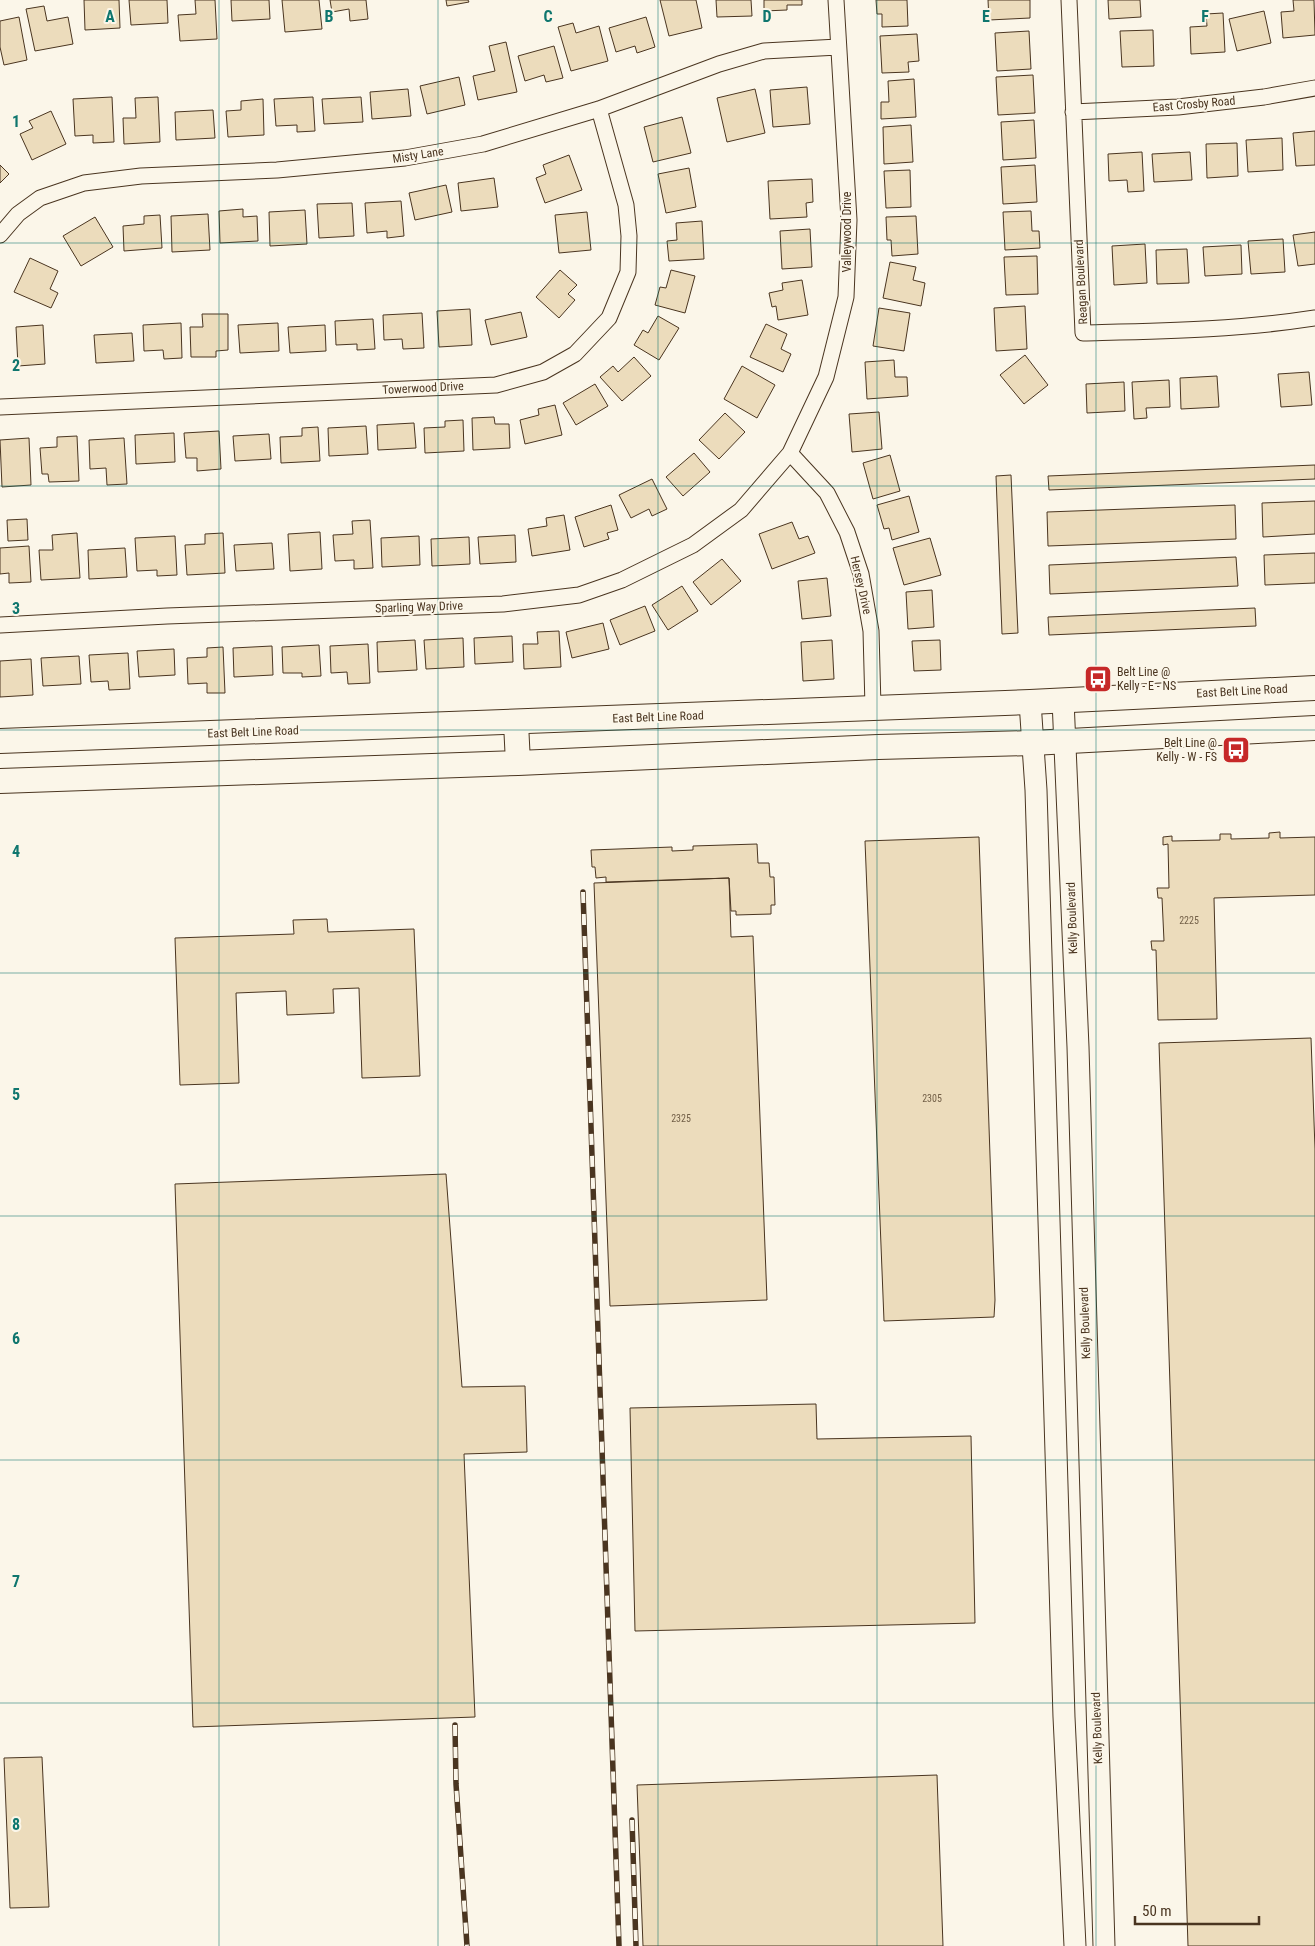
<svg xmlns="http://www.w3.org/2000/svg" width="1315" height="1946" viewBox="0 0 1315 1946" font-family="'Roboto Condensed',sans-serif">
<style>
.building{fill:#ecdcbc;stroke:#4a3520}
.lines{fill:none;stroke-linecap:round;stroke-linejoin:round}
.street-casing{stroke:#4a3520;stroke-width:17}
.secondary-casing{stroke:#4a3520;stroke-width:23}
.primary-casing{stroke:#4a3520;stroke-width:26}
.street{stroke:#fbf6e9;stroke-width:15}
.secondary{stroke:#fbf6e9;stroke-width:21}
.primary{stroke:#fbf6e9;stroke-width:24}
.rail-casing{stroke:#4a3520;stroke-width:5.5}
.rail{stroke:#fbf6e9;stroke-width:4;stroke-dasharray:11;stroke-linecap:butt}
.grid{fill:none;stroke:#0f766e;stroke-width:1;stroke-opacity:0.55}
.labels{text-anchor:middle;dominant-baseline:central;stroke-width:4;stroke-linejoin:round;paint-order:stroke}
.number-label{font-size:10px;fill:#725f47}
.street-label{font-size:12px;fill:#4a3520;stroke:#fbf6e9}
.poi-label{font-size:12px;fill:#4a3520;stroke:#fbf6e9;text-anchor:start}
.grid-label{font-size:16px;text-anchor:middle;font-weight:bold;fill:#0f766e;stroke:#fbf6e9;stroke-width:4;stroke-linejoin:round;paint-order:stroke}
</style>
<rect width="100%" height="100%" fill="#fbf6e9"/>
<path class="building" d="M84 0H119L120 28 85 30Z
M129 0H167L168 23 131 25Z
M195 0H215L217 39 180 41 178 15 196 14Z
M231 0H269L270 19 232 21Z
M282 0H319L322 29 285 32Z
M330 0H366L368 19 350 21 349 9 332 12Z
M446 0H468L469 2 447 6Z
M660 0H696L702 28 669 36Z
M716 0H751L752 16 717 17Z
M764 0H802V5H787V10L764 11Z
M876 0H907L908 26 882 27V14H877Z
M988 0H1030V18L989 20Z
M1108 0H1140L1141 17 1109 19Z
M1293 0H1314L1315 35 1283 38 1281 12 1294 11Z
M44 6 47 21 68 17 73 44 35 51 26 9Z
M1264 11 1271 43 1237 51 1229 19Z
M1223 13 1225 52 1191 54 1190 27 1207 26 1206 14Z
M19 17 27 60 4 65 0 47V21Z
M646 17 655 47 637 53 635 46 616 52 609 28Z
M573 23 576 33 599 26 608 61 571 71 558 27Z
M1153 30 1154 66 1122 67 1120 31Z
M1029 31 1031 69 997 71 995 33Z
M917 34 919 61 908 62 909 72 882 73 880 36Z
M506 42 517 92 478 100 473 76 495 71 489 46Z
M554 46 563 78 546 82 544 75 525 81 518 56Z
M1033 75 1035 113 998 115 996 77Z
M459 77 465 105 427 114 420 86Z
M914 79 916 117 881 119V102H889L888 81Z
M807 87 810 124 773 127 770 90Z
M408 89 411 116 372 119 370 92Z
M755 89 765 133 727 142 717 98Z
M112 97 114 142 93 143V135L75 136 73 99Z
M158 97 160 142 124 144 123 118H136L135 98Z
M313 97 315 131 297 132V125L276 126 274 99Z
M361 97 363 122 324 124 322 99Z
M263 99 264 135 228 137 226 111 241 110V101Z
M213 110 215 138 176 140 175 112Z
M51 111 66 144 32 160 20 134 33 128 29 121Z
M682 117 691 153 653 162 644 127Z
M1034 120 1036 158 1003 160 1001 122Z
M911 125 913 162 884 164 883 127Z
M1315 131V165L1296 166 1293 133Z
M1282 138 1283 170 1248 172 1246 140Z
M1237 143 1238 176 1207 178 1206 144Z
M1142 152 1144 191 1128 192 1127 180 1109 181 1108 154Z
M1190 152 1192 180 1154 182 1152 154Z
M569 155 582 190 545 203 536 178 546 174 543 165Z
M0 165 9 174 0 183Z
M1035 165 1037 202 1003 204 1001 167Z
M689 168 696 207 666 213 658 174Z
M910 170 911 207 886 208 884 171Z
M494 178 498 207 461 211 458 183Z
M812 179 813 202 806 203 807 217 770 219 768 181Z
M446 185 452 212 415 220 409 193Z
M401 201 404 236 387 238V231L367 233 365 203Z
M352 203 354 236 319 238 317 204Z
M243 209V217L257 216 258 241 220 243 219 211Z
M305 210 307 244 270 246 269 212Z
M1031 211 1032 231H1039L1040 248 1005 250 1003 212Z
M587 212 591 250 559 253 555 215Z
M208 214 210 250 172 252 171 216Z
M160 215 162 248 124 251 123 226 144 224V216Z
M916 216 918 254 892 256 891 240H887L886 217Z
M95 217 113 247 81 266 63 236Z
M702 221 704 259 669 261 667 241 677 240 676 223Z
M810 229 812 267 782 269 780 231Z
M1315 232V264L1298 266 1293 235Z
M1283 239 1285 272 1251 274 1248 241Z
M1145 244 1147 283 1114 285 1112 246Z
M1241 245 1242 274 1205 276 1203 247Z
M1187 249 1189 283 1157 284 1156 250Z
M1037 256 1038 294 1006 295 1004 257Z
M30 258 58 271 50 289 58 293 51 308 14 292Z
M890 262 916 267 913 280 925 283 921 306 883 298Z
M560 270 577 285 568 294 575 300 559 318 536 297Z
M671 270 695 276 685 313 655 305 660 287 666 288Z
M802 280 808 315 778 320 776 306 772 307 769 293 783 290 782 283Z
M1025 306 1027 349 996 351 994 308Z
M879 308 910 313 904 351 873 346Z
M470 309 472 345 439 347 437 311Z
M521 312 527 337 491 345 485 320Z
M422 313 424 348 403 349 402 339 384 340 383 315Z
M202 314H228V350L216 351V357H191L190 327H203Z
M658 316 679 328 659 360 634 345 643 330 648 333Z
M373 319 375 349 357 350V344L336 345 335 321Z
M181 323 182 358 164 359 163 350 144 351 143 325Z
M278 323 279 351 240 353 238 325Z
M766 324 787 334 781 349 791 354 783 372 750 357Z
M43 325 45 364 18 366 16 327Z
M325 325 326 351 290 353 288 327Z
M132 333 134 361 96 363 94 335Z
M1025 355 1048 385 1024 404 1000 375Z
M634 357 651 376 622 401 600 377 613 366 618 372Z
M894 360 895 377H907L908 396 867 399 865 362Z
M742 366 775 385 757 418 724 399Z
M1309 372 1312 405 1281 407 1278 374Z
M1217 376 1219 407 1181 409 1180 378Z
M1169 380 1170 407 1146 408 1147 418 1134 419 1132 382Z
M1124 382 1125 411 1087 413 1086 384Z
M595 384 608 406 576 425 563 403Z
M555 405 562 435 525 444 520 420 539 415 538 409Z
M879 412 882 449 852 452 849 414Z
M725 413 745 432 719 459 699 440Z
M494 417 495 424H509L510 448 473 450 472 418Z
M463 420 464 451 425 453 424 428 445 427V421Z
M414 423 416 448 378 450 377 425Z
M366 426 368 454 329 456 328 428Z
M318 427 320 461 281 463 280 437 302 436V428Z
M219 431 221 469 197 471V458H186L184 433Z
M174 433 175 462 136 464 135 435Z
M269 434 271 459 235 461 233 436Z
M77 436 79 481 49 482 48 474H42L40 448 57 447V437Z
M29 438 31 485 2 487 0 440Z
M124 438 127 484 107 485 106 468 90 469 89 440Z
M694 453 710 472 683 496 666 477Z
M890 455 900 491 873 499 863 463Z
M1315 465V479L1049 490 1048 476Z
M1011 475 1018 633 1002 634 996 476Z
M652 479 667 509 652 516 649 509 631 518 619 495Z
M909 496 919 532 892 540 889 528 884 529 877 505Z
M1315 501V534L1263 537 1262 503Z
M611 505 618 530 607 533 609 539 584 547 575 517Z
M1235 505 1236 539 1048 546 1047 512Z
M564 515 570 550 532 556 528 529 547 526 546 518Z
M27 519 28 540 8 541 7 520Z
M370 520 373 568 354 569V560L335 561 333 535 353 534 352 521Z
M792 522 799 539 808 536 815 553 772 569 759 534Z
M320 532 322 569 290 571 288 534Z
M77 533 80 578 41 580 39 550H53L52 535Z
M223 533 225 573 187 575 185 545 205 544V534Z
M515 535 516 562 480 564 478 537Z
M175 536 177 575 157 576V570L137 571 135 538Z
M419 536 420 565 382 567 381 538Z
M469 537 470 564 432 566 431 539Z
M930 538 941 575 904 585 893 548Z
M272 543 274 569 236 571 234 545Z
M29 546 31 582 9 583V573L0 574V548Z
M125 548 127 577 89 579 88 550Z
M1315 553V583L1265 585 1264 555Z
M1236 557 1238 586 1050 594 1049 565Z
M722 559 741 581 711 605 693 582Z
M827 578 831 616 802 619 798 581Z
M682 586 698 611 668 630 652 605Z
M932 590 934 627 908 629 906 592Z
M645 606 655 631 620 645 610 620Z
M1255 608 1256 626 1049 635 1048 617Z
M603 623 609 649 572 658 566 632Z
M559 631 561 667 524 669 523 644H538L537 632Z
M512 636 513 662 475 664 474 638Z
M463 638 464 667 426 669 424 640Z
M415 640 417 670 378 672 377 642Z
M832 640 834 679 803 681 801 642Z
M940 640 941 670 914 671 912 641Z
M368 644 370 683 348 684 347 672 331 673 330 646Z
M319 645 321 676 302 677V673H283L282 647Z
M272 646 273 675 234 677 233 648Z
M223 647 225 693H207V683L188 684 187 658 207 657V648Z
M174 649 175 675 139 677 137 651Z
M128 653 130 689 109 690 108 681 91 682 89 655Z
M79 656 81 684 43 686 41 658Z
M31 659 33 695 0 697V661Z
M1280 832V838L1315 837V895L1214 898 1217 1019 1158 1020 1156 950H1152L1151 941H1164L1162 898H1158L1157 888H1169L1168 844 1163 845V837L1172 836V841L1220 840V834H1231V839L1269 838V833Z
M979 837 995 1300 994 1317 884 1321 865 841Z
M757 844 758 863H769L770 877H774L775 905H771V914L736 915V911H731L729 878 606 882V877L596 878 595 867H592L591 850 672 847V851L693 850V846Z
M729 878 731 937 753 936 767 1300 610 1306 594 883Z
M327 919 328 932 414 929 420 1076 362 1078 359 988 333 989 334 1013 287 1015 286 991 236 993 239 1083 180 1085 175 938 294 934 293 920Z
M1311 1038 1315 1149V1946H1188L1159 1043Z
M446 1174 462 1387 525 1386 527 1452 464 1454 475 1717 193 1727 175 1184Z
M816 1404 817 1439 971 1436 975 1623 635 1631 630 1408Z
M42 1757 49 1907 10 1908 4 1758Z
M937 1775 943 1946H643L637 1785Z"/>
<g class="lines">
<g class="street-casing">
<path id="street" d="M1069 0 1083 333C1161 331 1238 330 1315 318
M1073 112 1178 107 1264 97 1315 88
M0 235 18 214 40 198 84 183 141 176 277 170 405 158 483 144 599 109 719 64 764 51 838 47
M0 407 496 385 543 372 575 354 609 318 628 272 629 236 626 205 599 109
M790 453 827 493 847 532 861 574 871 631 873 707
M0 625 167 616 503 604 579 595 622 580 693 545 741 510 790 453 826 377 846 297 849 220 836 0"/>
</g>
<g class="secondary-casing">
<path id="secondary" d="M1063 700 1078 1047 1104 1946
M1030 702 1036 790 1064 1717 1075 1946"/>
</g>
<g class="primary-casing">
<path id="primary" d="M516 723 518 763
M0 741 1030 702 1315 688
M0 781 518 763 878 747 1032 743 1315 728"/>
</g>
<use href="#street" class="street"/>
<use href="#secondary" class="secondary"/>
<use href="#primary" class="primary"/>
<g class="rail-casing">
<path id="rail" d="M583 892 619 1946
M455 1725 456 1784 467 1946
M632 1820 636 1946"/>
</g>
<use href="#rail" class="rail"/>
</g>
<path class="grid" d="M219 0V1946M438 0V1946M658 0V1946M877 0V1946M1096 0V1946M0 243H1315M0 486H1315M0 730H1315M0 973H1315M0 1216H1315M0 1460H1315M0 1703H1315"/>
<defs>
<g id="bus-square" transform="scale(1.4375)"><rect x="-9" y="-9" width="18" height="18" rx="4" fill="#c62828" stroke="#fbf6e9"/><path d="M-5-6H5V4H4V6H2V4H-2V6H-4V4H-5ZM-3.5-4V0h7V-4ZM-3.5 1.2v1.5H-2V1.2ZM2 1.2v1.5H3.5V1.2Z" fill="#fff"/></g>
</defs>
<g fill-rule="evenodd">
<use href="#bus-square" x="1098" y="679"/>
<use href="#bus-square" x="1236" y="750"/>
</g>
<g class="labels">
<g class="number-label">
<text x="1189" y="920">2225</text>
<text x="932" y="1098">2305</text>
<text x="681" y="1118">2325</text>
</g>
<g class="street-label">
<text transform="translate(1194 104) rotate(-5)">East Crosby Road</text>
<text transform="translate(418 155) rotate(-9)">Misty Lane</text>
<text transform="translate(847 232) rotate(-90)">Valleywood Drive</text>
<text transform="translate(1081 282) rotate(-93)">Reagan Boulevard</text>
<text transform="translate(423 388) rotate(-3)">Towerwood Drive</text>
<text transform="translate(861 585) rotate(77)">Hersey Drive</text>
<text transform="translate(419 607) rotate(-2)">Sparling Way Drive</text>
<text transform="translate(1242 691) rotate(-3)">East Belt Line Road</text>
<text transform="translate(658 717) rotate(-2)">East Belt Line Road</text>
<text transform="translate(253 732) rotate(-2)">East Belt Line Road</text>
<text transform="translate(1072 918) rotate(-92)">Kelly Boulevard</text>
<text transform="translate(1085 1323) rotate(-92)">Kelly Boulevard</text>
<text transform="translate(1097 1728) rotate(-92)">Kelly Boulevard</text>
</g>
<g class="poi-label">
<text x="1117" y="672">Belt Line @<tspan x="1117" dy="14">Kelly - E - NS</tspan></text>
<text x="1217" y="743" text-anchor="end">Belt Line @<tspan x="1217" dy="14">Kelly - W - FS</tspan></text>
</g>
</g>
<g class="grid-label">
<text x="110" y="22">A</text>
<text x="329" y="22">B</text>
<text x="548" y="22">C</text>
<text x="767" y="22">D</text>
<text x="986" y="22">E</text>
<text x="1205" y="22">F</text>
<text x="16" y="127">1</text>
<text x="16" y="371">2</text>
<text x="16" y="614">3</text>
<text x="16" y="857">4</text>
<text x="16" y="1100">5</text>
<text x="16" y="1344">6</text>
<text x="16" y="1587">7</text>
<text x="16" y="1830">8</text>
</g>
<path d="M1135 1916v8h124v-8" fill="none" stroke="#4a3520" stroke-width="2.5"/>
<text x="1142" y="1916" font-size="15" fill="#4a3520" stroke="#fbf6e9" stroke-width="4" paint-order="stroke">50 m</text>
</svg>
